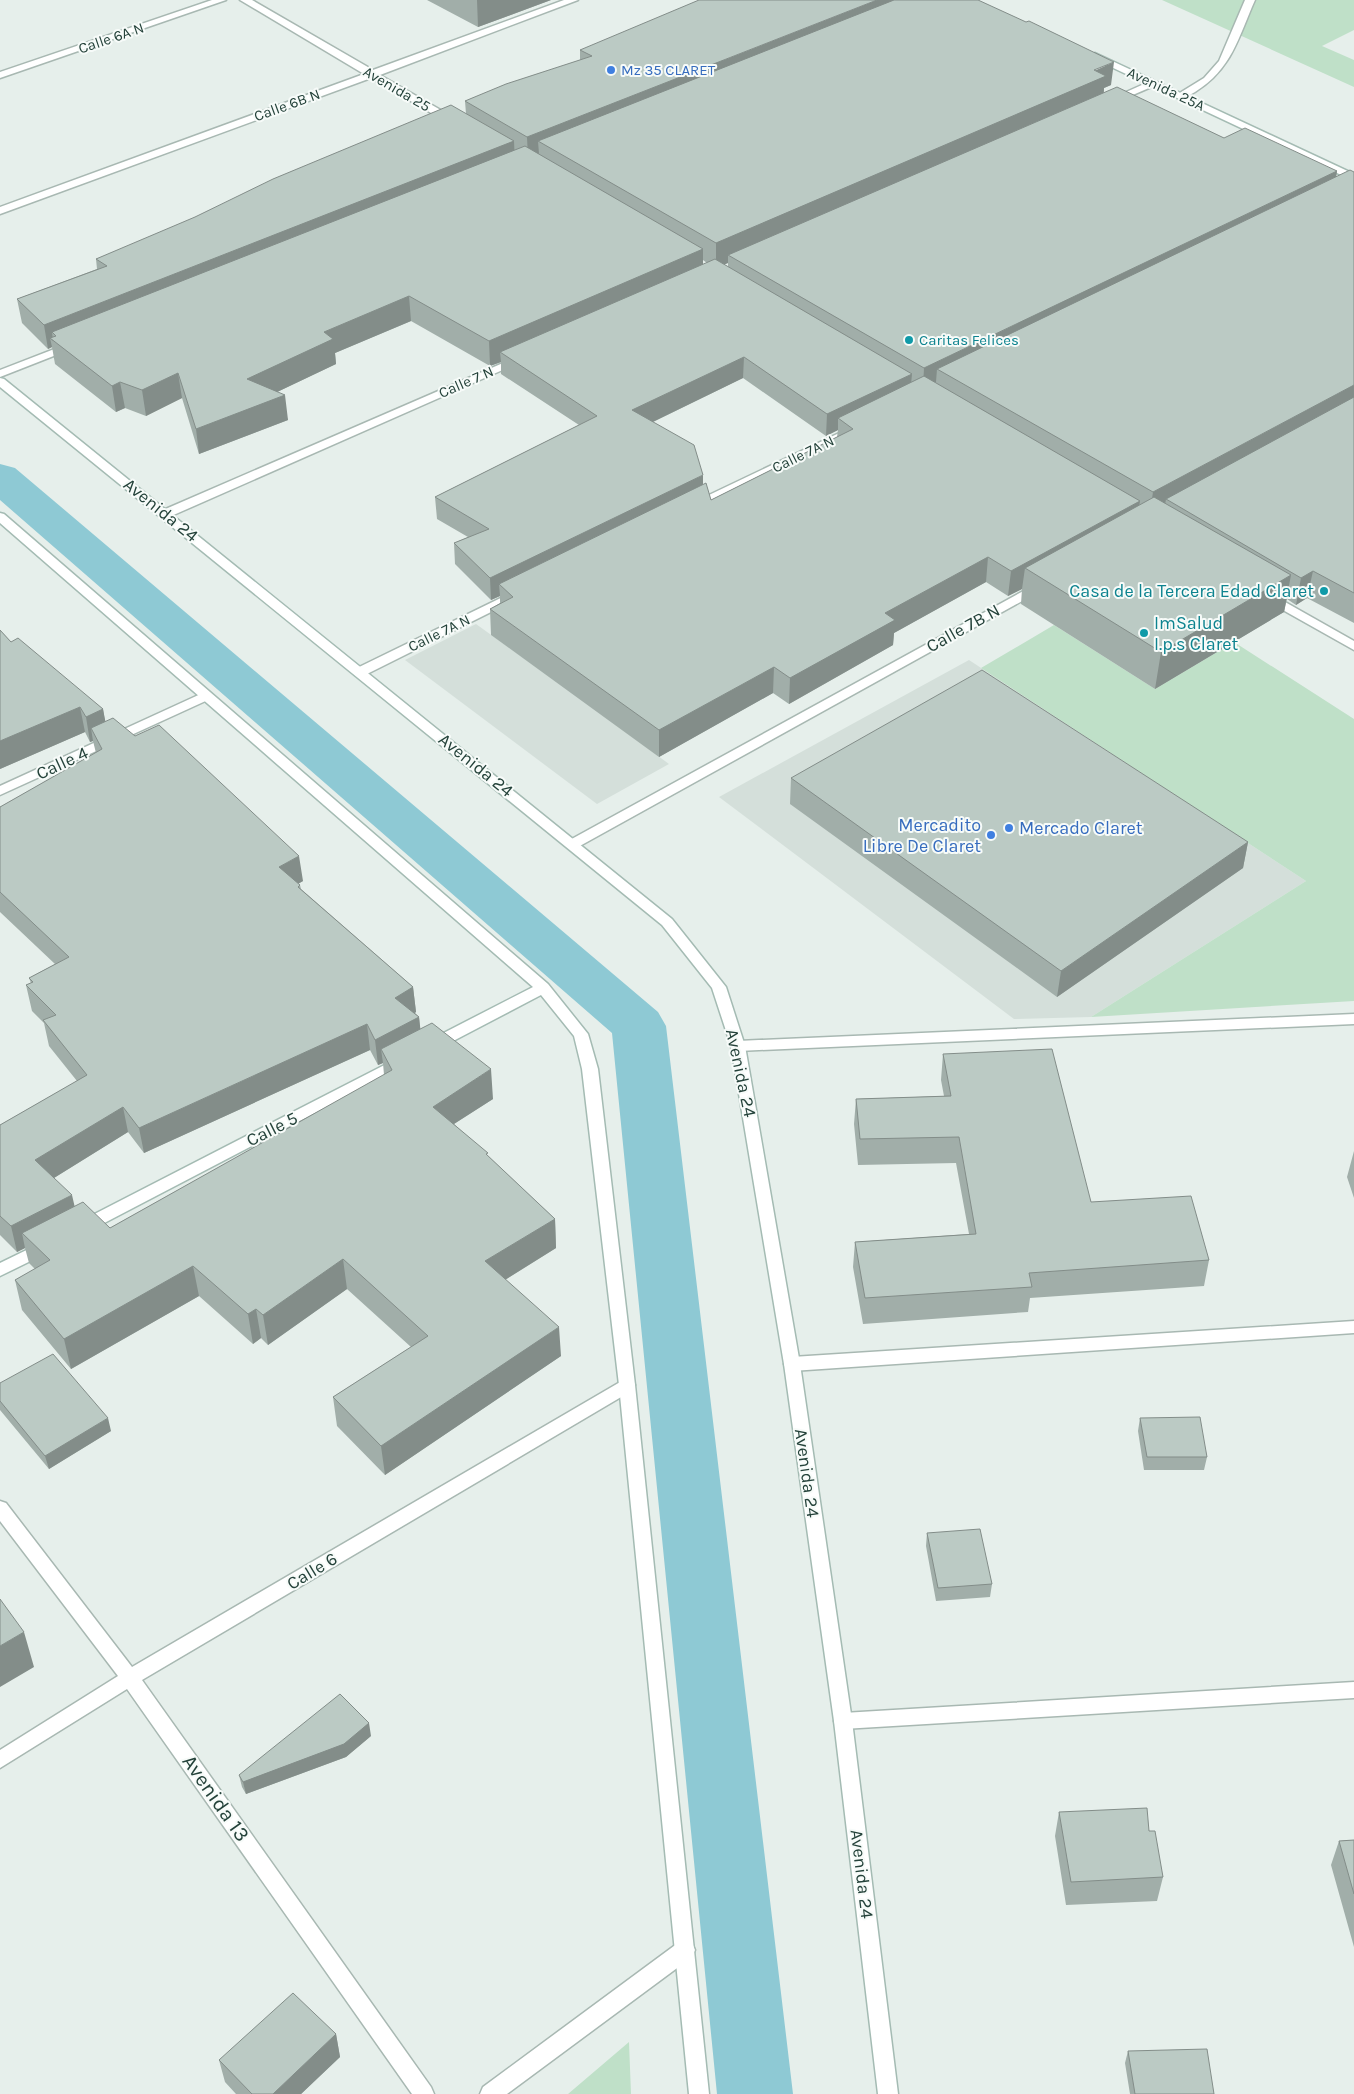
<svg xmlns="http://www.w3.org/2000/svg" width="1354" height="2094" viewBox="0 0 1354 2094" font-family="Karla,sans-serif">
<style>
.built{fill:#d4dfda}
.green{fill:#bfe0c8}
.lines{fill:none;stroke-linecap:round;stroke-linejoin:round}
.canal{fill:#8ec9d4;fill-rule:evenodd}
.street-casing{stroke:#a8b8b2;stroke-width:3}
.secondary-casing{stroke:#a4bbb3;stroke-width:3}
.street{fill:#fff;fill-rule:evenodd}
.secondary{fill:#fff;fill-rule:evenodd}
.wall{fill:#a1aea9;fill-rule:evenodd}
.shaded-wall{fill:#838d89}
.building{fill:#bbcac4;stroke:#838d89}
.shop-dot{fill:#3f7fe0;stroke:#f7fbf9;stroke-width:2}
.culture-dot{fill:#0f9aa8;stroke:#f7fbf9;stroke-width:2}
.labels{text-anchor:middle;dominant-baseline:central;stroke-width:4;stroke-linejoin:round;paint-order:stroke}
.far-street-label{font-size:15px;fill:#24423a;stroke:#f7fbf9}
.far-shop-label{font-size:15px;fill:#366cbe;stroke:#f7fbf9;text-anchor:start}
.far-culture-label{font-size:15px;fill:#0d838f;stroke:#f7fbf9;text-anchor:start}
.street-label{font-size:18px;fill:#24423a;stroke:#f7fbf9}
.culture-label{font-size:18px;fill:#0d838f;stroke:#f7fbf9;text-anchor:end}
.shop-label{font-size:18px;fill:#366cbe;stroke:#f7fbf9;text-anchor:end}
.near-street-label{font-size:21px;fill:#24423a;stroke:#f7fbf9}
</style>
<rect width="100%" height="100%" fill="#e6efeb"/>
<path class="built" d="M476 624 582 700 669 764 597 804 405 660Z
M969 660 1306 881 1091 1017 1014 1019 719 797Z"/>
<path class="green" d="M1162 0H1354V30L1322 46 1354 60V87Z
M1054 625 1155 689 1234 642 1354 719V1001L1091 1017 1306 881 981 668Z
M629 2042 631 2094H568Z"/>
<g class="lines">
<path class="canal" d="M0 464 15 468 658 1012 666 1026 793 2094H717L612 1033 0 500Z"/>
<g class="street-casing">
<path id="street" d="M212 0H226L0 78V72Z
M240 0H252L373 70 564 0H578L380 75 458 120V124H450L371 78 0 214V207L364 74Z
M1245 0H1255C1238 38 1232 69 1195 92 1189 95 1185 100 1178 98V94L1204 78 1219 61Z
M1153 80 1158 83 1156 85 1114 103H1108L1106 101Z
M70 343 76 346 74 348 0 377V370Z
M519 356 523 357 525 359 523 361 169 517H161L159 514 161 511Z
M856 425 860 426 862 428 860 430 696 511H688L686 508 688 505Z
M1038 583 1044 587 1042 590 578 847H568L566 844 568 841Z
M517 590 523 594 521 597 365 675H355L354 672 355 669Z
M1269 593 1354 641V650L1265 600 1263 597Z
M205 692 212 696 210 699 0 795V786Z
M1354 1014V1024L738 1051 733 1050 731 1046 733 1042 738 1041Z
M1354 1321V1333L792 1371 786 1369 784 1364 786 1359 792 1357Z
M627 1378 633 1380 635 1385 633 1390 142 1680 431 2087 434 2094H412L127 1689 0 1768V1750L118 1676 0 1521V1501L6 1503 132 1667Z
M1354 1682V1698L843 1729 836 1727 834 1721 836 1715 843 1713Z
M685 1941 692 1943 695 1950 692 1957 507 2094H480L483 2087 678 1943Z"/>
</g>
<g class="secondary-casing">
<path id="secondary" d="M1095 53 1354 174V181L1092 58 1090 56Z
M0 378 4 379 672 919 726 987 745 1046 800 1364 852 1721 898 2094H878L834 1721 784 1364 731 1046 712 988 662 925 0 387Z
M0 513 4 514 548 984 588 1034 598 1069 635 1385 709 2094H689L619 1385 582 1069 574 1036 541 995 436 1050 431 1051 426 1050 424 1046 426 1042 533 987 0 523Z
M402 1056 407 1057 410 1061 407 1065 89 1231 83 1233 77 1231 75 1227 77 1223Z
M45 1241 51 1243 53 1247 51 1251 0 1276V1263Z"/>
</g>
<use href="#street" class="street"/>
<use href="#secondary" class="secondary"/>
</g>
<path class="wall" d="M427 0H551L478 27Z
M580 50 1111 85 1104 88V92L1224 138 1337 171 1336 177 1354 172V623L1307 598 1296 605 1287 599 1284 612 1155 689 1021 604 1022 589 1008 596 986 582 894 633 893 645 789 704 773 693 659 757 491 635 490 609 500 603V596L491 600 455 564 454 543 468 537 437 519 435 497 579 425 501 374V362L490 366 411 321 335 353 336 364 277 392 288 420 199 454 182 398 146 416 125 408 116 412 55 364 52 347 48 349 22 323 17 299 97 269 96 259 466 114 465 101 580 60ZM703 260 707 263 703 265ZM728 263V267L724 264ZM743 378 826 436 838 430 837 437 711 500 703 484 653 422Z
M0 630 11 642 103 709 105 722 303 881 298 884 300 885 301 889 413 987 416 1012 415 1013 419 1017 420 1029 493 1099 454 1124 555 1219 556 1248 505 1280 561 1356 385 1475 337 1426 333 1397 411 1347 347 1289 268 1345 261 1338 253 1344 199 1296 71 1369 22 1310 15 1280 35 1269 29 1263 25 1248 17 1252 0 1235V1125L77 1081 49 1046 44 1023 32 1011 26 985 31 983 29 978 55 964 0 912V807L96 753 93 741 90 742 85 732 0 769ZM370 1050 378 1065 383 1063 384 1075 110 1228 74 1206 54 1178 128 1132 144 1153Z
M791 778 1248 842 1243 868 1057 997 790 804Z
M943 1054 1091 1202 1209 1260 1204 1286 1030 1298 1028 1312 863 1324 853 1267 855 1242 969 1234 956 1163 858 1165 854 1124 856 1099 944 1096 941 1080Z
M1354 1151V1198L1347 1177Z
M0 1383 111 1431 49 1469 0 1410Z
M1140 1418 1207 1457 1204 1470H1144L1138 1431Z
M927 1533 992 1584 990 1597 936 1601 926 1546Z
M371 1736 346 1757 246 1794 242 1787 239 1775Z
M1059 1812 1149 1831 1163 1877 1157 1901 1066 1905 1055 1836Z
M1354 1840V1947L1331 1865 1339 1841Z
M336 2034 340 2057 301 2094H236L225 2082 219 2060Z
M1128 2051 1214 2094H1130L1125 2063Z"/>
<path class="shaded-wall" d="M477 0H551L478 27Z
M877 0H926L538 141 539 154 528 158 527 137Z
M1114 62 1111 85 1104 88 1103 100 728 255V263L716 268V243Z
M514 141 515 164 56 336 52 332 53 341 50 338 52 347 48 349 44 325Z
M1337 171 1334 190 937 369 936 382 923 388 924 368Z
M703 249V274L500 352 501 362 490 366 489 341Z
M409 296 411 321 335 353 336 364 250 405 247 379 324 332Z
M744 357 743 378 632 432V410Z
M178 373 182 398 146 416 142 390Z
M912 374 910 395 838 418V430L826 436 827 414Z
M120 382 125 408 116 412 112 386Z
M1354 385V408L1166 499 1164 511 1149 519 1153 492Z
M285 395 288 420 199 454 196 429Z
M703 475V496L499 584 500 596 491 600 490 578Z
M1140 501 1136 526 1025 568 1022 589 1008 596 1011 571Z
M988 557 986 582 894 633 893 645 789 704 790 678 885 613Z
M1313 571 1307 598 1296 605 1301 578Z
M1291 575 1284 612 1155 689 1161 652Z
M774 667 773 693 659 757V730Z
M80 707 85 732 0 769V741Z
M103 709 108 735 91 728 93 741 90 742 86 717Z
M1248 842 1243 868 1057 997 1061 971Z
M299 856 303 881 283 892 279 867Z
M413 987 416 1012 397 1023 395 998Z
M419 1017 422 1043 381 1049 383 1063 378 1065 375 1040Z
M367 1024 370 1050 144 1153 139 1128Z
M491 1069 493 1099 435 1136 433 1107Z
M123 1107 128 1132 41 1186 35 1160Z
M72 1195 78 1221 22 1233 25 1248 17 1252 11 1226Z
M555 1219 556 1248 487 1291 485 1261Z
M343 1259 347 1289 268 1345 263 1315Z
M193 1266 199 1296 71 1369 64 1339Z
M256 1309 261 1338 253 1344 248 1314Z
M559 1327 561 1356 385 1475 381 1446Z
M108 1418 111 1431 49 1469 45 1456Z
M24 1632 34 1667 0 1687V1646Z
M369 1723 371 1736 346 1757 246 1794 243 1782Z
M336 2034 340 2057 301 2094H273Z"/>
<path class="building" d="M699 0H877L527 137 465 101 506 84 592 56 580 50Z
M894 0H978L1026 22 1029 21 1114 62 1094 70 1106 76 716 243 538 141Z
M1117 87 1224 138 1245 128 1337 171 924 368 728 255Z
M451 105 514 141 44 325 17 299 107 266 96 259 195 217 273 179Z
M525 146 703 249 489 341 409 296 324 332 333 339 247 379 285 395 196 429 178 373 142 390 120 382 112 386 50 338 56 336 52 332Z
M1350 170 1354 172V385L1153 492 937 369Z
M715 259 912 374 827 414 744 357 632 410 694 445 703 475 490 578 454 543 489 529 435 497 597 416 500 352Z
M924 376 1140 501 1011 571 988 557 885 613 895 620 790 678 774 667 659 730 490 609 513 597 499 584 706 483 711 500 853 429 838 418Z
M1354 397V593L1313 571 1301 578 1166 499Z
M1154 497 1291 575 1161 652 1025 568Z
M0 630 11 642 18 638 103 709 86 717 80 707 0 741Z
M982 670 1248 842 1061 971 791 778Z
M113 718 135 736 159 725 299 856 279 867 300 885 298 887 413 987 395 998 419 1017 375 1040 367 1024 139 1128 123 1107 35 1160 72 1195 11 1226 0 1216V1125L87 1075 43 1020 56 1015 26 985 33 982 29 978 69 957 0 892V807L102 749 91 728Z
M432 1023 491 1069 433 1107 488 1153 486 1154 555 1219 485 1261 559 1327 381 1446 333 1397 428 1336 343 1259 263 1315 256 1309 248 1314 193 1266 64 1339 15 1280 50 1260 22 1233 83 1202 110 1228 392 1070 381 1049Z
M1052 1049 1091 1202 1191 1196 1209 1260 1029 1273 1032 1287 865 1298 855 1242 976 1234 959 1137 860 1139 856 1099 951 1096 943 1054Z
M53 1354 108 1418 45 1456 0 1401V1383Z
M1200 1417 1207 1457H1147L1140 1418Z
M980 1529 992 1584 938 1588 927 1533Z
M0 1599 24 1632 0 1646Z
M340 1694 369 1723 344 1744 243 1782 239 1775Z
M1147 1808 1149 1831H1155L1163 1877 1071 1882 1059 1812Z
M1354 1840V1894L1339 1841Z
M293 1993 336 2034 273 2094H252L219 2060Z
M1207 2049 1214 2094H1135L1128 2051Z"/>
<g class="shop-dot">
<circle cx="611" cy="70" r="5"/>
<circle cx="1009" cy="828" r="5"/>
<circle cx="991" cy="835" r="5"/>
</g>
<g class="culture-dot">
<circle cx="909" cy="340" r="5"/>
<circle cx="1324" cy="591" r="5"/>
<circle cx="1144" cy="633" r="5"/>
</g>
<g class="labels">
<g class="far-street-label">
<text transform="translate(111 38) rotate(-19)">Calle 6A N</text>
<text transform="translate(397 89) rotate(30)">Avenida 25</text>
<text transform="translate(1166 89) rotate(25)">Avenida 25A</text>
<text transform="translate(287 105) rotate(-20)">Calle 6B N</text>
<text transform="translate(466 382) rotate(-24)">Calle 7 N</text>
<text transform="translate(803 454) rotate(-26)">Calle 7A N</text>
<text transform="translate(439 633) rotate(-26)">Calle 7A N</text>
</g>
<g class="far-shop-label">
<text x="621" y="70">Mz 35 CLARET</text>
</g>
<g class="far-culture-label">
<text x="919" y="340">Caritas Felices</text>
</g>
<g class="street-label">
<text transform="translate(161 510) rotate(39)">Avenida 24</text>
<text transform="translate(963 628) rotate(-29)">Calle 7B N</text>
<text transform="translate(62 763) rotate(-25)">Calle 4</text>
<text transform="translate(476 765) rotate(39)">Avenida 24</text>
<text transform="translate(741 1073) rotate(78)">Avenida 24</text>
<text transform="translate(272 1129) rotate(-27)">Calle 5</text>
<text transform="translate(807 1473) rotate(82)">Avenida 24</text>
<text transform="translate(312 1571) rotate(-31)">Calle 6</text>
<text transform="translate(862 1874) rotate(83)">Avenida 24</text>
</g>
<g class="culture-label">
<text x="1314" y="591">Casa de la Tercera Edad Claret</text>
<text x="1154" y="623" text-anchor="start">ImSalud<tspan x="1154" dy="21">I.p.s Claret</tspan></text>
</g>
<g class="shop-label">
<text x="981" y="825">Mercadito<tspan x="981" dy="21">Libre De Claret</tspan></text>
<text x="1019" y="828" text-anchor="start">Mercado Claret</text>
</g>
<g class="near-street-label">
<text transform="translate(216 1798) rotate(55)">Avenida 13</text>
</g>
</g>
</svg>
